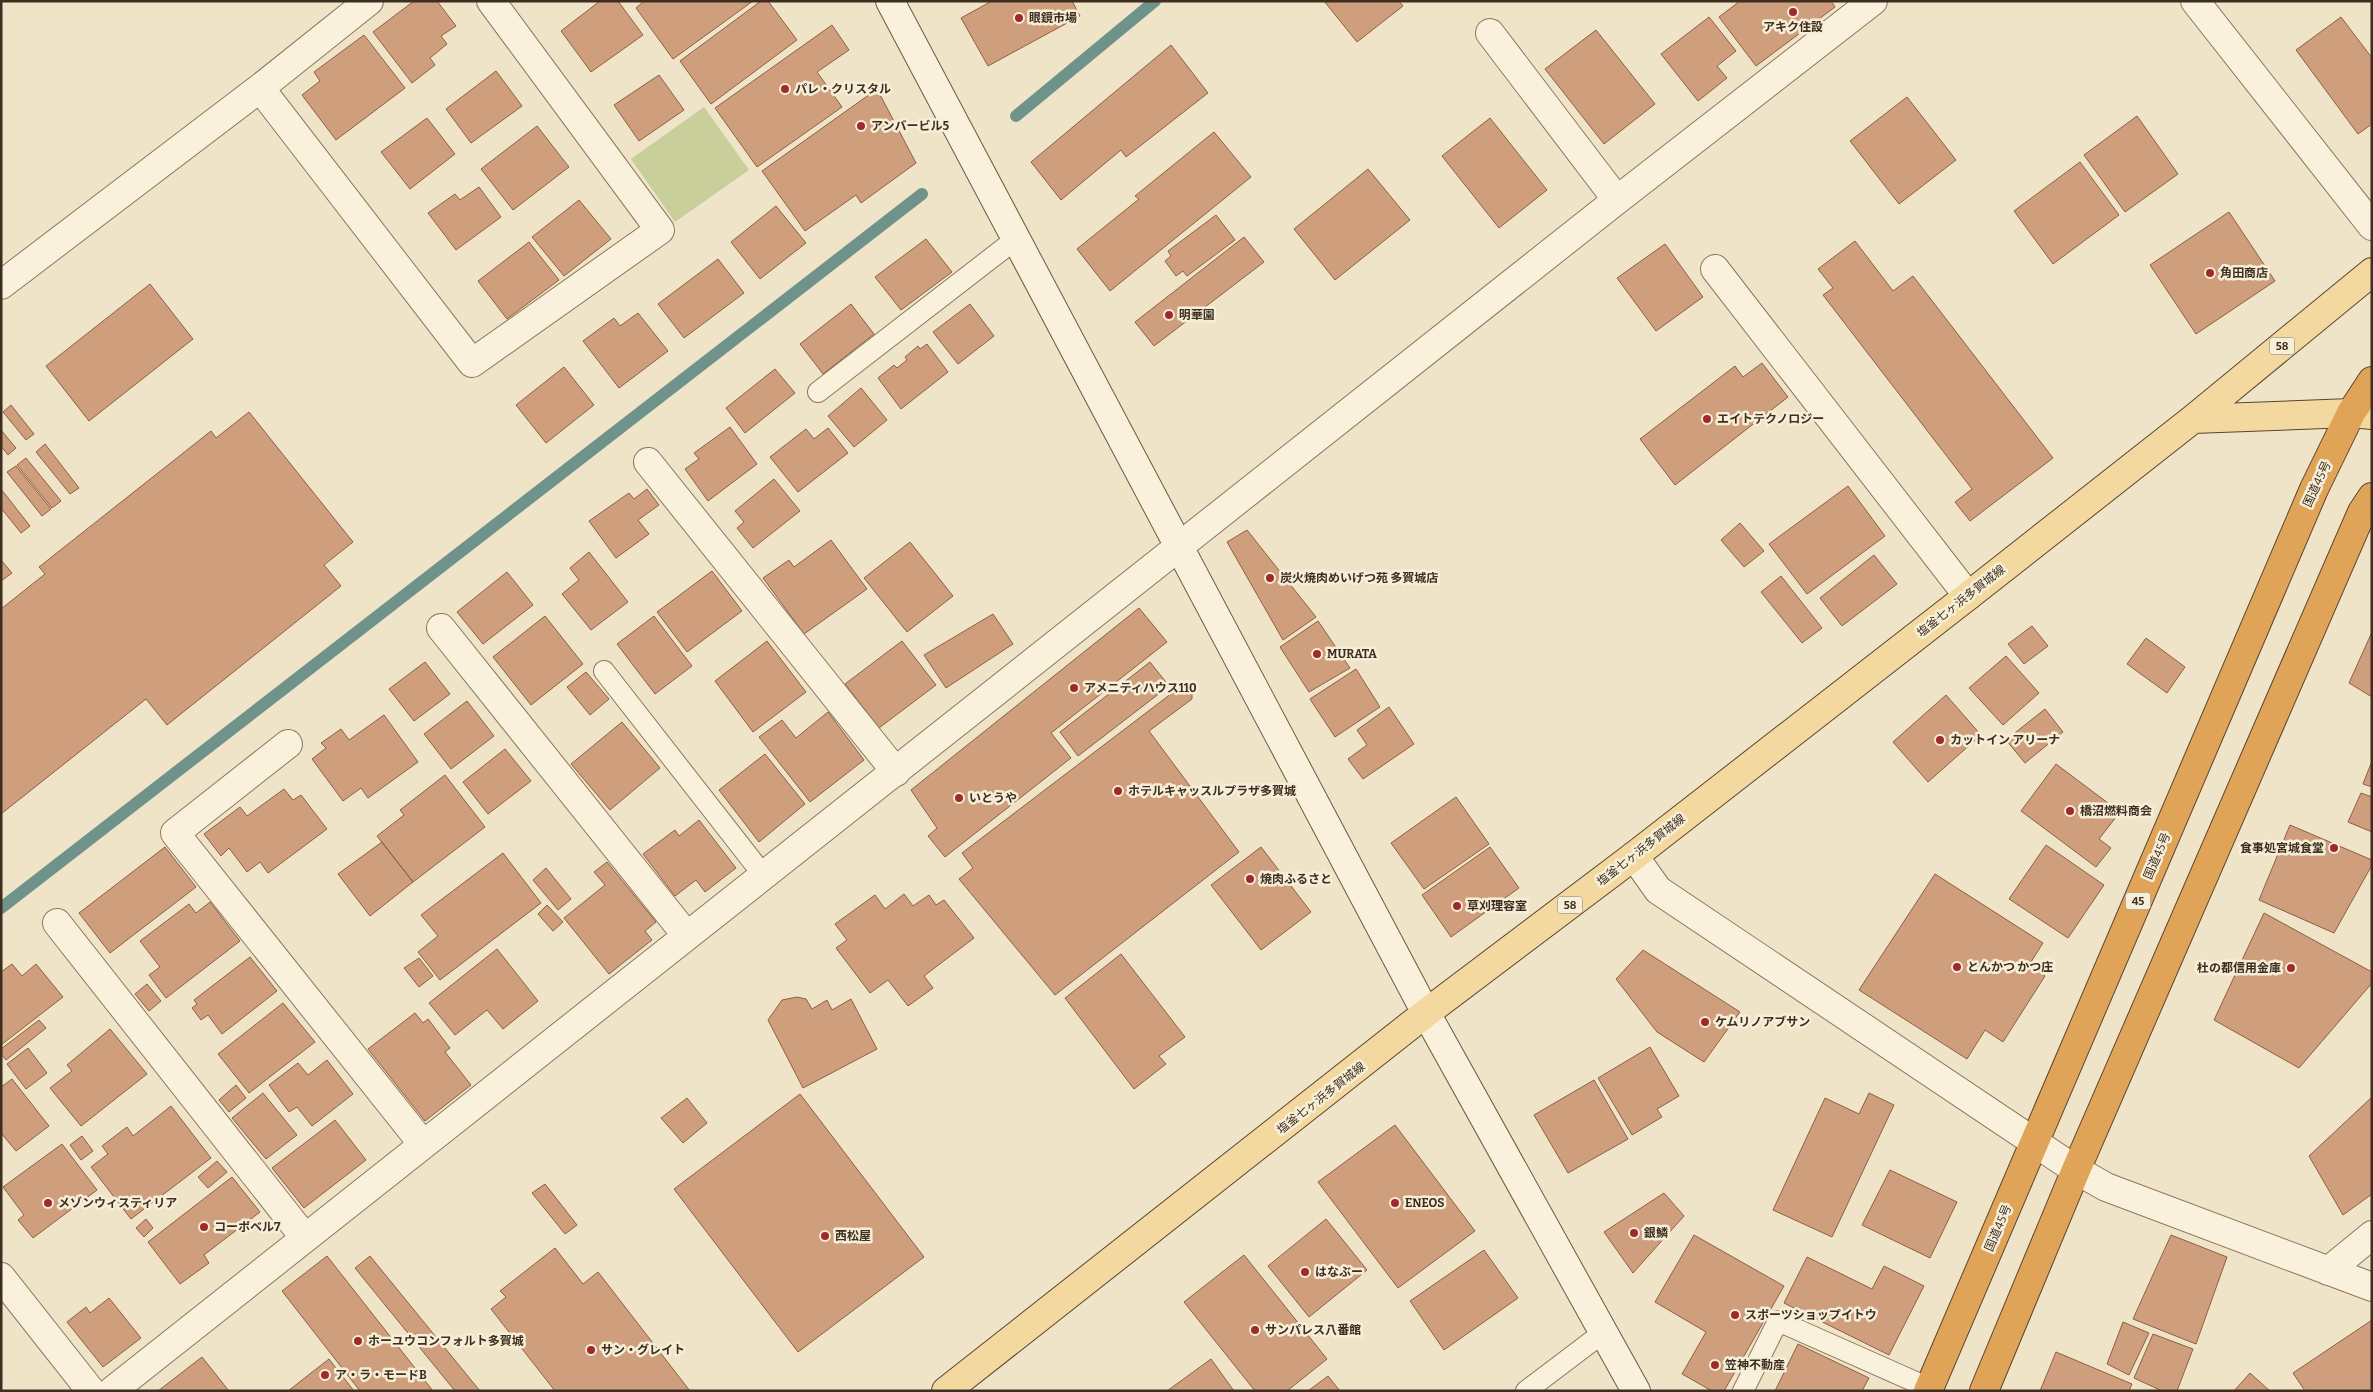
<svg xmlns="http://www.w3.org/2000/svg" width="2373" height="1392" viewBox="0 0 2373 1392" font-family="Bitter,'Noto Sans JP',serif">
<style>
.green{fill:#c9cf9b}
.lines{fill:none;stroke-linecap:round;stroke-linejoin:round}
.stream{stroke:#6f938a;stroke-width:12}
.building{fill:#cf9f7d;stroke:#8d5f41}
.lane-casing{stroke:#8d765c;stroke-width:22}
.street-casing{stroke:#8d765c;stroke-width:30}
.secondary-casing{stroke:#6f573f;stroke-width:30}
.primary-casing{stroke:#5b4430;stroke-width:30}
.highway-casing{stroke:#5b4430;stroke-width:30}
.lane{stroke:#faf1dc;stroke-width:20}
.street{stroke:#faf1dc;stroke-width:28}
.secondary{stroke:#faf1dc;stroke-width:28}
.primary{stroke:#f3d9a0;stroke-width:28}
.highway{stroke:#e0a458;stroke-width:28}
.poi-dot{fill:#9e2a2b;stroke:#f7eed8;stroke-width:2}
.labels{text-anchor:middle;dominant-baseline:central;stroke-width:5;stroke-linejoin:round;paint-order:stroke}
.shield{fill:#f7eed8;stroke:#756857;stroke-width:1}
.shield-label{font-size:11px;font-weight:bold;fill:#3d2e20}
.poi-label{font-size:12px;font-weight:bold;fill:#3d2e20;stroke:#f7eed8;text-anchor:start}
.street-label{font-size:12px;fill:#3d2e20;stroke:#f7eed8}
</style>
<rect width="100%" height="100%" fill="#f0e4c8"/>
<path class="green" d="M704 107 749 170 675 222 631 159Z"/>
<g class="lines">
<path class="stream" d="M1016 116 1155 1
M1 908 922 194"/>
</g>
<path class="building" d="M414 1H437L456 26 441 36 447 44 430 58 435 65 412 83 373 32Z
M600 1H618L643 35 591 72 561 31Z
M644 1H753L673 59 636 8Z
M761 1H768L797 40 711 104 680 61Z
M992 1H1072L1080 16 988 66 961 18Z
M1324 1H1399L1403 6 1357 42Z
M1740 1H1831L1835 7 1756 66 1719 17Z
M1709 17 1736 51 1717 66 1727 78 1698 101 1661 54Z
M2341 17 2372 58V124L2358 134 2296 50Z
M832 25 849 50 817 72 842 107 757 167 715 108Z
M1596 30 1655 104 1604 144 1545 69Z
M364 35 405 88 336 140 302 95 320 81 314 72Z
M1171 45 1208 93 1126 157 1121 150 1061 200 1031 162Z
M496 71 522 106 471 143 446 109Z
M659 75 684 110 639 141 614 105Z
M877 89 916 163 861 203 856 195 805 231 762 171Z
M1907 97 1956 160 1899 204 1850 141Z
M2137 116 2178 174 2125 212 2084 155Z
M427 118 455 154 410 189 381 152Z
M1490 118 1547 190 1499 228 1442 156Z
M537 126 569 167 513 210 481 169Z
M1214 132 1251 177 1110 291 1077 249 1139 199 1135 196Z
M2080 162 2119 215 2053 264 2014 211Z
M1368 169 1410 220 1335 280 1294 229Z
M479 187 501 217 456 250 428 213 455 194 460 200Z
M579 200 611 239 564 276 532 237Z
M776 206 806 243 760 279 731 242Z
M2229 212 2275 281 2196 334 2150 265Z
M1216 215 1235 240 1187 276 1183 271 1176 276 1165 261 1171 256 1168 251Z
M1244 237 1264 262 1154 346 1135 322Z
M926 239 952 272 901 310 875 277Z
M1855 241 1893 291 1913 276 2053 458 1970 521 1955 502 1972 489 1823 295 1833 288 1818 269Z
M529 242 559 280 507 319 478 281Z
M1665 244 1703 297 1656 331 1617 278Z
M718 259 744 293 684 338 658 304Z
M150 284 193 339 89 421 46 366Z
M851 304 874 334 823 374 800 344Z
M970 304 994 336 958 364 933 332Z
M638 313 668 351 619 388 583 341 614 318 620 326Z
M927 344 948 372 901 409 878 378 894 365 897 368 907 360 905 357 918 346 920 349Z
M1762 363 1788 397 1675 485 1640 439 1735 366 1743 377Z
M564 367 594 405 546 443 516 405Z
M775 369 795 393 745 433 726 408Z
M861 388 887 420 854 447 828 416Z
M11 405 34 434 26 440 3 412Z
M249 412 353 542 324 565 341 586 167 725 146 699 1 814V609L45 574 39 567 211 431 216 438Z
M730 427 757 464 708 501 685 469 699 459 694 453Z
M828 428 848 453 798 492 770 457 806 429 814 439Z
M1 430 16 448 8 455 1 446Z
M45 444 79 488 70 494 36 452Z
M26 458 61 501 52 508 17 465Z
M16 466 51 509 42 516 7 472Z
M774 479 800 511 753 548 737 528 744 522 735 511Z
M1848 486 1885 536 1807 594 1769 544Z
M1 489 30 526 21 533 1 508Z
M647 489 659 505 638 520 649 534 616 558 589 521 629 493 634 499Z
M1740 523 1764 551 1744 567 1721 540Z
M1247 530 1316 617 1283 640 1227 542Z
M831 540 867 589 804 634 763 578 789 560 794 567Z
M910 542 953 596 907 632 864 578Z
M589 552 628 602 591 630 562 594 579 580 570 568Z
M1874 555 1897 584 1842 626 1820 598Z
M1 560 12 573 1 581Z
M712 571 742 611 687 652 657 612Z
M507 572 533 605 483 644 457 612Z
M1781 576 1822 628 1802 643 1761 592Z
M1139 608 1167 642 1051 733 1071 758 945 857 928 836 937 828 911 790Z
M993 614 1013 644 946 688 924 655Z
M545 616 583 664 531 705 493 657Z
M654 616 692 666 655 694 617 644Z
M1318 621 1350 668 1309 692 1280 647Z
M2032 626 2048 646 2024 664 2008 644Z
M2372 632V697L2349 683Z
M2146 638 2185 667 2167 693 2127 664Z
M767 641 806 692 753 732 715 681Z
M902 641 936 685 879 728 845 684Z
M2006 656 2039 693 2003 725 1969 688Z
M425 662 450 694 414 721 389 689Z
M1150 662 1169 686 1078 756 1060 732Z
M1356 669 1380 707 1335 737 1310 699Z
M586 672 609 699 590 715 567 687Z
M1180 687H1189L1192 691V699L1149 731 1239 852 1055 995 959 879 973 868 962 853Z
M1946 695 1981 735 1928 782 1893 742Z
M467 701 494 736 451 769 424 734Z
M1389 707 1414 744 1363 779 1348 759 1367 745 1357 730Z
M2045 709 2063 732 2025 763 2006 740Z
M828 712 864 760 810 802 759 737 782 720 796 738Z
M384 715 418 762 368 798 361 788 343 801 312 759 326 748 321 743 341 729 349 740Z
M622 722 660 768 610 810 571 764Z
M505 749 531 781 488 814 463 782Z
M765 754 805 804 759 842 719 790Z
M2372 761V787L2363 784Z
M2056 764 2120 812 2099 839 2111 848 2096 867 2021 811Z
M445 775 485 827 413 882 377 836 404 815 400 810Z
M284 789 293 800 301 795 327 829 268 873 260 862 247 872 229 848 221 856 204 834 240 807 247 816Z
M2361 793 2372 797V832L2348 822Z
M1456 797 1489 844 1424 889 1391 843Z
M699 820 736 868 705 892 696 880 675 896 643 854 675 830 679 836Z
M2290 825 2372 860V865L2334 933 2259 900Z
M382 842 413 882 370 916 338 874Z
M2046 845 2104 885 2068 938 2009 899Z
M165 847 196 887 110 953 79 913Z
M1261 847 1311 912 1261 950 1211 885Z
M1490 847 1519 888 1451 937 1422 895Z
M503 853 541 903 440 980 418 952 438 936 421 915Z
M607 862 656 922 645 931 652 940 609 974 564 918 605 885 594 872Z
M546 868 571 899 558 910 533 880Z
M1935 874 2043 943 2029 965 2045 976 2003 1042 1985 1030 1967 1059 1859 990Z
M904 894 913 906 929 895 936 905 944 900 974 938 924 976 933 988 908 1006 888 980 870 993 836 948 847 940 835 924 875 895 885 909Z
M210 902 240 941 166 998 149 975 160 967 140 941 189 904 196 913Z
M547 905 563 922 553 931 538 914Z
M2264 913 2372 972V983L2299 1068 2214 1020Z
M497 949 538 1001 503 1029 487 1010 455 1035 429 1003Z
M1643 950 1740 1012 1704 1062 1657 1032 1616 979Z
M1121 954 1185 1037 1159 1056 1166 1064 1134 1089 1065 998Z
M250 957 277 991 222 1034 208 1015 201 1020 192 1008 197 1004 194 1000Z
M419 958 433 976 419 987 404 968Z
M12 964 22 976 36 964 63 997 1 1045V972Z
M147 984 161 1001 149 1011 135 994Z
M797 997 806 999 812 1009 827 1000 832 1010 851 999 877 1049 803 1088 768 1020 782 1000Z
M283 1003 315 1042 249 1093 218 1054Z
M415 1013 423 1023 428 1019 450 1048 445 1052 471 1085 425 1121 368 1049Z
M39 1020 46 1028 6 1060 1 1054V1049Z
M110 1029 147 1074 81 1126 50 1088 72 1071 67 1065Z
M1650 1047 1679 1096 1657 1109 1662 1117 1632 1135 1598 1078Z
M28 1048 47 1073 26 1089 7 1064Z
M327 1060 353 1094 312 1126 297 1107 289 1112 269 1085 298 1063 308 1075Z
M12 1079 49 1126 16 1151 1 1133V1087Z
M1594 1080 1628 1139 1568 1173 1534 1115Z
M236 1085 246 1098 229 1112 219 1100Z
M263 1093 297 1135 266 1159 232 1118Z
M1869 1093 1894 1105 1832 1237 1773 1210 1825 1098 1859 1114Z
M800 1094 924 1257 798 1352 674 1189Z
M2372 1097V1194L2343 1215 2309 1156Z
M687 1098 707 1123 683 1143 661 1118Z
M171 1106 211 1158 131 1219 91 1167 108 1154 102 1146 127 1127 133 1136Z
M335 1120 366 1160 304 1208 272 1168Z
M1395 1125 1475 1231 1398 1288 1318 1182Z
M82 1136 93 1151 81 1160 70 1145Z
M62 1144 97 1190 33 1238 18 1220 24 1215 3 1187Z
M217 1161 227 1172 208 1188 198 1177Z
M1890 1170 1957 1202 1930 1258 1862 1225Z
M232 1177 260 1212 204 1255 209 1263 180 1284 148 1242Z
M545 1184 577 1225 565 1234 532 1193Z
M1664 1193 1684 1216 1633 1273 1604 1232Z
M146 1219 153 1228 144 1237 136 1228Z
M1326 1219 1367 1270 1309 1317 1268 1266Z
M1694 1235 1784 1286 1724 1391H1712L1682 1374 1706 1332 1655 1302Z
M2171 1235 2227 1257 2196 1344 2133 1319Z
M555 1248 583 1284 598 1272 690 1391H555L491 1309 506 1297 500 1291Z
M1484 1250 1518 1298 1444 1350 1410 1301Z
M1244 1255 1327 1359 1287 1391H1255L1184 1302Z
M327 1256 433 1391H360L282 1291Z
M370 1256 480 1391H455L355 1268Z
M1807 1257 1872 1289 1884 1266 1924 1286 1889 1355 1784 1303Z
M109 1298 141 1338 103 1367 67 1322 86 1307 90 1313Z
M2372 1320V1391H2305L2293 1373Z
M2123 1322 2149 1333 2129 1375 2107 1364Z
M2153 1334 2193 1349 2177 1391H2162L2134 1378Z
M1798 1344 1869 1378 1862 1391H1775Z
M2056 1352 2132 1384 2129 1391H2040Z
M202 1357 229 1391H158Z
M329 1359 354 1391H288Z
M1211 1359 1234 1391H1167Z
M2250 1373 2270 1391H2234Z
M1328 1376 1340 1391H1308Z"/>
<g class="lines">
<g class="lane-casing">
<path id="lane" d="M818 392 1016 239
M604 671 764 876
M1526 1391 1604 1332
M1743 1391 1778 1321 1929 1388"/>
</g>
<g class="street-casing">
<path id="street" d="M2195 1 2372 226
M1490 33 1617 200
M260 88 472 363 660 230 491 1
M1715 269 1968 596
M1 285 260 88 369 1
M648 462 896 772
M441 628 687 936
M288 744 175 833 422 1143
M1634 856 1658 890 2076 1170 2106 1187 2372 1287
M57 923 305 1238
M2328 1271 2372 1235
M1 1277 91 1391
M112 1391 1617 200 1873 1"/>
</g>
<g class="secondary-casing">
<path id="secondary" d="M890 1 1426 1013 1636 1391"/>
</g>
<g class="primary-casing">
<path id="primary" d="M2193 419 2351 413 2372 415
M946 1391 1426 1013 1634 856 1968 596 2193 419 2372 272"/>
</g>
<g class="highway-casing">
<path id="highway" d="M1928 1391 2314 489 2351 413 2372 381
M1984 1391 2076 1170 2362 512 2372 497"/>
</g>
<use href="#lane" class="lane"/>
<use href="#street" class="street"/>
<use href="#secondary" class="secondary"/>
<use href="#primary" class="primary"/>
<use href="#highway" class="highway"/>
</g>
<g class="poi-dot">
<circle cx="1793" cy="12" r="5"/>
<circle cx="1019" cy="18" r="5"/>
<circle cx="785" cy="89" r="5"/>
<circle cx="861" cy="126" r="5"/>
<circle cx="2210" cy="273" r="5"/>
<circle cx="1169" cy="315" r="5"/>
<circle cx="1707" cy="419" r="5"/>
<circle cx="1270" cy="578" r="5"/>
<circle cx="1317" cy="654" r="5"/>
<circle cx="1074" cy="688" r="5"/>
<circle cx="1940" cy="740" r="5"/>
<circle cx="1118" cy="791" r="5"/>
<circle cx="959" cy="798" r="5"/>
<circle cx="2070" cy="811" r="5"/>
<circle cx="2334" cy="848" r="5"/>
<circle cx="1250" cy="879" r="5"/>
<circle cx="1457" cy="906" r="5"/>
<circle cx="1957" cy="967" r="5"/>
<circle cx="2291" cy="968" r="5"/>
<circle cx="1705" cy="1022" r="5"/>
<circle cx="48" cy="1203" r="5"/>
<circle cx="1395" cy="1203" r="5"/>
<circle cx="204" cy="1227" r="5"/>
<circle cx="1634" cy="1233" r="5"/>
<circle cx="825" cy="1236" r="5"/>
<circle cx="1305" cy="1272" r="5"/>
<circle cx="1735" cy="1315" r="5"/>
<circle cx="1255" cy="1330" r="5"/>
<circle cx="358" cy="1341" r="5"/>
<circle cx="591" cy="1350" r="5"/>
<circle cx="1715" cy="1365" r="5"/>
<circle cx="325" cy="1375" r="5"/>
</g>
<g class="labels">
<g class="shield">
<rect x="2269.5" y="337.5" width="25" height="17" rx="4"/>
<rect x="2125.5" y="892.5" width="25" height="17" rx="4"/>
<rect x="1557.5" y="896.5" width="25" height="17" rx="4"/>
</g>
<g class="shield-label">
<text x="2282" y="346">58</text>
<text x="2138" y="901">45</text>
<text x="1570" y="905">58</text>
</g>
<g class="poi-label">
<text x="1029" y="18">眼鏡市場</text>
<text x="1793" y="27" text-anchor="middle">アキク住設</text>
<text x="795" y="89">パレ・クリスタル</text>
<text x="871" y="126">アンバービル5</text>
<text x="2220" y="273">角田商店</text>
<text x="1179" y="315">明華園</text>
<text x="1717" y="419">エイトテクノロジー</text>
<text x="1280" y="578">炭火焼肉めいげつ苑 多賀城店</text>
<text x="1327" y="654">MURATA</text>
<text x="1084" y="688">アメニティハウス110</text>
<text x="1950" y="740">カットイン アリーナ</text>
<text x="1128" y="791">ホテルキャッスルプラザ多賀城</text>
<text x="969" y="798">いとうや</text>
<text x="2080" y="811">橋沼燃料商会</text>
<text x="2324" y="848" text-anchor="end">食事処宮城食堂</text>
<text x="1260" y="879">焼肉ふるさと</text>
<text x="1467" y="906">草刈理容室</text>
<text x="1967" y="967">とんかつ かつ庄</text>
<text x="2281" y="968" text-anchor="end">杜の都信用金庫</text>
<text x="1715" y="1022">ケムリノアブサン</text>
<text x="58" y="1203">メゾンウィスティリア</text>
<text x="1405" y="1203">ENEOS</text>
<text x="214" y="1227">コーポベル7</text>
<text x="1644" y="1233">銀鱗</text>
<text x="835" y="1236">西松屋</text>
<text x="1315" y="1272">はなぶー</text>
<text x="1745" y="1315">スポーツショップイトウ</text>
<text x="1265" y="1330">サンパレス八番館</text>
<text x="368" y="1341">ホーユウコンフォルト多賀城</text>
<text x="601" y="1350">サン・グレイト</text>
<text x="1725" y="1365">笠神不動産</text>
<text x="335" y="1375">ア・ラ・モードB</text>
</g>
<g class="street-label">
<text transform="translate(2317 484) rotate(-65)">国道45号</text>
<text transform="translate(1961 601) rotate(-38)">塩釜七ヶ浜多賀城線</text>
<text transform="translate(1641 850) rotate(-38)">塩釜七ヶ浜多賀城線</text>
<text transform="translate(2157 856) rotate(-67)">国道45号</text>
<text transform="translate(1321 1098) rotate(-38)">塩釜七ヶ浜多賀城線</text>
<text transform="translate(1998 1228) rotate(-67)">国道45号</text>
</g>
</g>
<rect width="2373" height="1392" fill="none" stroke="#3d2e20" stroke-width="5"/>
</svg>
